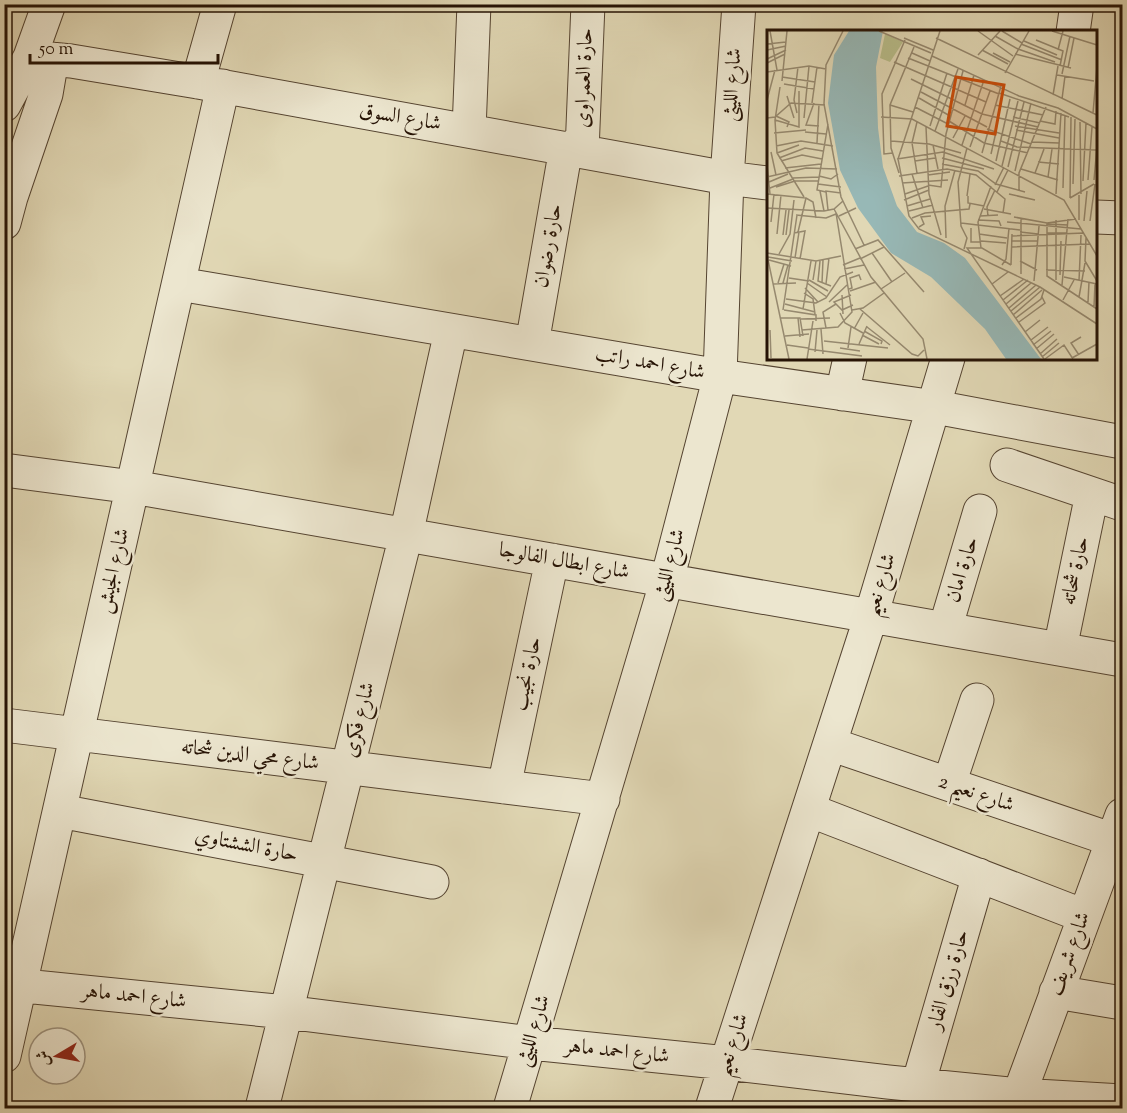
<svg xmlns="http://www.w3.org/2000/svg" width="1127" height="1113" viewBox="0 0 1127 1113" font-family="'Sorts Mill Goudy',Amiri,serif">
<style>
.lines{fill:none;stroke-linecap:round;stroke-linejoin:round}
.minor-casing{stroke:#554431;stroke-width:35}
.minor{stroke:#ece6cf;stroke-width:33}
.labels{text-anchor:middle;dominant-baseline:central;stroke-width:5;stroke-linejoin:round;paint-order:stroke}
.street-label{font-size:21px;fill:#261305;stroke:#ece6cf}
.inset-road{fill:none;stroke:#96896f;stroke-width:1.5}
.view{fill:#cb4e0b;fill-opacity:0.15;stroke:#cb4e0b;stroke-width:3}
.inset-edge{fill:none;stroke:#261305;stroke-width:3}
</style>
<rect width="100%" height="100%" fill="#e1d8b5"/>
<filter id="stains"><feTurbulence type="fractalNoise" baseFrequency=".00333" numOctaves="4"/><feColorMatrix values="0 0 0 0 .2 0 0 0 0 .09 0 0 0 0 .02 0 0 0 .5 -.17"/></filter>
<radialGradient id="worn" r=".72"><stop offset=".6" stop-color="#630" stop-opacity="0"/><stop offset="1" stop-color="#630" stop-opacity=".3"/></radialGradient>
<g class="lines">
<g class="minor-casing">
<path id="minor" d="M1073 32 1077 4
M30 57 71 61 198 82 727 178 768 183
M198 82 220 4
M4 105 30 57 49 4
M469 130 474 4
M582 151 588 4
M1096 217 1122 218
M4 223 11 197 46 94 52 59
M179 284 720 376 935 407 1122 442
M532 344 566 148
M842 394 850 358
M1007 465 1122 504
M4 470 133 487 1122 660
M945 629 980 511
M1060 649 1092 494
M4 725 603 799
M830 744 1122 843
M949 784 977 700
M504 787 552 560
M809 810 1084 916
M60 811 432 882
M4 984 286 1012 531 1043 727 1063 888 1082 1019 1095 1122 1101
M1056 992 1122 1003
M4 1056 223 86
M918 1085 979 875
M1019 1095 1122 815
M262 1108 406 535 451 331
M510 1108 667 580 720 376 727 178 739 4
M712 1108 871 616 948 358"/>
</g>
<use href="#minor" class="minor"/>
</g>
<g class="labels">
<g class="street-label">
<text transform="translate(585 78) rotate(-88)">حارة العمراوى</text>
<text transform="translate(733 85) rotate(-86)">شارع الليثى</text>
<text transform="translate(400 118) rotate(10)">شارع السوق</text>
<text transform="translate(549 246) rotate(-80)">حارة رضوان</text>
<text transform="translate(650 364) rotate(10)">شارع احمد راتب</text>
<text transform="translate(564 562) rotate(10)">شارع ابطال الفالوجا</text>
<text transform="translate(670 565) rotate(-75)">شارع الليثى</text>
<text transform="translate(963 570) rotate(-73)">حارة امان</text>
<text transform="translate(114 571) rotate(-77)">شارع الجيش</text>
<text transform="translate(1076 571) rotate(-78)">حارة شحاته</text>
<text transform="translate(881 585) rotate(-73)">شارع نعيم</text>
<text transform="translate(528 674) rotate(-78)">حارة نجيب</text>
<text transform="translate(360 720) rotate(-76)">شارع فكرى</text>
<text transform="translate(250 756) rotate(7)">شارع محي الدين شحاته</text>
<text transform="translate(976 794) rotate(19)">شارع نعيم 2</text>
<text transform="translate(246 846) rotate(11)">حارة الششتاوي</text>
<text transform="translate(1070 954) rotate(-70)">شارع شريف</text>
<text transform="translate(949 980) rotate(-74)">حارة رزق الفار</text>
<text transform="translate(134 997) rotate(6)">شارع احمد ماهر</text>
<text transform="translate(534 1031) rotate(-73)">شارع الليثى</text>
<text transform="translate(733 1045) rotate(-72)">شارع نعيم</text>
<text transform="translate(617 1052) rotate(6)">شارع احمد ماهر</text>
</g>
</g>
<g transform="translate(767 30)">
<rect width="330" height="330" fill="#e1d8b5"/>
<path d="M118 4 136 12 123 32 113 28Z" fill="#b8bd8a"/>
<path d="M82 1H116L109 37 111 98 116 137 130 176 150 202 177 213 198 228 274 329H239L218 299 164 247 124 223 91 178 73 140 61 73 67 25Z" fill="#97b8b6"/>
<path class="inset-road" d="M3 1 10 40M76 1 59 35 57 74 74 167 97 215M112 1 164 23M173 1 131 129 142 186 152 199 273 257 330 294M211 1 246 26M235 1 255 13M285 1 330 15M228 6 251 19M137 8 166 20M169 8 330 85M269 10 296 21 293 36M257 11 290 25M0 14 19 12M254 14 295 30M251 19 288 32M0 20 19 16M215 20 241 34M291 20 296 1M145 23 163 31M226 23 243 32M248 24 304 38M211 25 233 1M165 26 252 66 291 78 330 99M141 28 232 64M0 29 19 20M127 32 219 72M0 33 18 24M301 38 307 8M0 42 42 36 59 39M238 43 262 1M295 44 303 6M290 45 327 51M15 47 48 52M144 49 215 84 271 97M15 51 20 1M17 54 47 59M13 57 8 90 10 123 37 167M154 62 220 97M232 63 302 87M286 65 291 36M20 66 27 88M152 68 183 86M295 69 298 46M0 70 8 40M45 73 50 37M47 73 39 95 52 96M123 75 146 82M198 75 207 45M228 75 276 85M148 77 181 94M30 83 27 70 31 37M326 83 330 37M9 86 22 92 20 97M114 87 145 89 297 170 330 226M246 87 273 93M0 88 8 87 24 73 58 75M37 88 42 36M8 90 32 97V61M182 91 217 113 261 123M273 91 288 94 289 81M313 92 314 164M163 96 180 43M248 96 292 103M159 97 162 164 174 205M220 99 264 114M249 100 292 108M168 101 191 39M38 102 59 104M7 103 39 100M186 108 198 86M124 111 162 114 194 123M234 111 250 117 330 120M265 112 292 113M50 113 52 74M145 113 150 143M145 113 150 92M166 115 171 139M195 115 217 50M9 116 34 111 66 116M203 117 223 61M4 122 9 145M10 123 32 115M126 123 117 124 115 64 138 10M215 123 234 56M224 124 229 102M12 128 38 118 56 121M175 128 217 139M130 129 176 122 227 139M14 131 35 125 55 129M148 131 168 128M229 131 243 69M271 132 292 134M175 134 211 141 229 154 258 162M0 135 3 164M235 136 251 71M241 137 257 72M18 138 54 134M254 139 291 150M248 141 264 73M132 143 124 118 123 75 147 17M268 143 277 119M145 144 156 178M161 145 183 142M52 146 64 149 71 144M132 146 180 139 209 145 238 169 236 183M0 147 39 138 70 139M281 147 285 119M26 148 52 147M321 150 325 97M327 150 330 116M28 151H51M316 151 319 93M2 152 21 144M135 153 181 150M51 154 74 157M306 154 308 89M161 155 174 157 179 104 196 41M228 155 237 137M9 157 28 151M3 158 26 149M296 158 298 85M53 161 57 181M252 161V143L279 77M59 162 50 160 61 94M230 162 241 140M0 164 39 168 46 172 49 188M138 164 161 156M242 164 268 170M289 164 294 83M200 166 203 144M201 166V173L217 176M303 168 304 87M303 168 327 154M137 170 162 160M140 176 163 169M0 178 57 181 67 179 76 171M67 179 104 247 156 309 160 329M217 179 244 184M61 180 59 161 74 163M142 181 166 175M29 185 59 188 69 184M72 186 89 178M213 186 231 185M221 186 220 177 228 160M247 187 280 193 309 189M145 188 158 183 202 179 203 174M254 188V244M211 190 232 191 234 196M312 190V165M317 191 320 161M323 191 328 154M4 192 7 164M240 192 314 199M194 193 253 200M280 193V246L330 279M280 194 301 195M152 197 157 194 154 187 164 186M204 198V212H214M31 202 39 168M253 202 271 204M27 203 38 201 33 229M280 203H300M10 204 14 165M212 204 240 208M16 205 19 180M19 205 22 180M245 206 317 203M179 208 178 176 188 140M319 208 318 231 330 251M214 211 239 213M244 211H271M245 217 323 214M214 218 211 192 224 156M88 219 111 210 157 262M197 219 200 208 194 196 191 152 200 118M0 223 49 231 74 226M105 223 125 252M12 224 23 204 27 170M0 225 22 329M1 227 25 231M28 228 32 202M93 229 117 217M2 230 24 236M53 231 51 251 64 256M253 231 270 240M76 235 93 228M235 235 239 229 242 198M244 235 215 218H200L277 329M244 235 245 204M77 239 97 235M279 240 318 241M293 245 294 211M297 247 330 254M22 248 42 251M42 250 61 261M46 250 49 231M289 250V190M267 251 272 196M312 251 314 205M11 253 17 234M16 253 21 235M40 253 60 267M55 253 56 230M6 254 29 253M59 254 62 228M225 254 241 242M295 255 301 189M38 258 51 272M82 259 85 258 83 248 92 245 94 250M114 259 138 243M83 261 109 252M37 263 46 269 48 284M75 265 76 284M84 265 67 272 75 280 86 275M233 266 257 249M312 267 318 233M19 269 49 273 59 268 73 247 86 242M236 270 261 250M296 270 307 250M62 272 80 255M321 272 322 252M18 274 48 282M239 274 264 253M327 277 328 253M242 278 269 255M36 279 44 231M93 279 145 324 151 326 157 320M16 280 30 185M17 280 49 285V291M85 280 96 278 117 263M244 281 273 257M73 283 78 293 96 303M246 285 275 260M14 288H33L36 306M31 288 33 307M249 288 274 269 277 260M34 289 63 288M252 292 278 273 275 267M100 297 123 315M59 298 56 282 69 274M54 299 56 324M87 299 96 283M3 300 4 328M35 300 71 297 85 282 69 183M97 301 115 311 114 314M258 302 273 290M95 305 112 314M18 306 42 304M264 310 281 297M57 311 121 318M92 314 100 296M20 315 41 318M266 315 284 301M73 318 93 321M81 318 84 297M41 319 95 326M269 319 287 304M48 322 50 300M273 324 290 309M312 325 304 313 314 307M275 327 292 313M305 328 330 314M40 329 46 291M278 329 297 315 306 329"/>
<path class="view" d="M189 47 237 55 228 104 180 96Z"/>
<rect width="330" height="330" class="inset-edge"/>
</g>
<rect width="1127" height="1113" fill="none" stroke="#e1d8b5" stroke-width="24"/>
<rect x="6" y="6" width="1115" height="1101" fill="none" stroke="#261305" stroke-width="3"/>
<rect x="12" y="12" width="1103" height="1089" fill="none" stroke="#261305" stroke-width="1.5"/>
<g transform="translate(57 1056) rotate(260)"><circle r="28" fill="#ece6cf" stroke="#9d927e" stroke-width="1.5"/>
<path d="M0-4.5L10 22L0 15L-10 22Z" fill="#8f2418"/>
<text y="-9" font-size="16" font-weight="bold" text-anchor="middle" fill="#261305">ش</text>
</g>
<path d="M30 54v9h188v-9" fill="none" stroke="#261305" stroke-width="3"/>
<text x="39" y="54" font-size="18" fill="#261305" stroke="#ece6cf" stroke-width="4.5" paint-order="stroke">50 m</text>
<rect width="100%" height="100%" filter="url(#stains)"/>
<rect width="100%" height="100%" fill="url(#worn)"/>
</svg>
